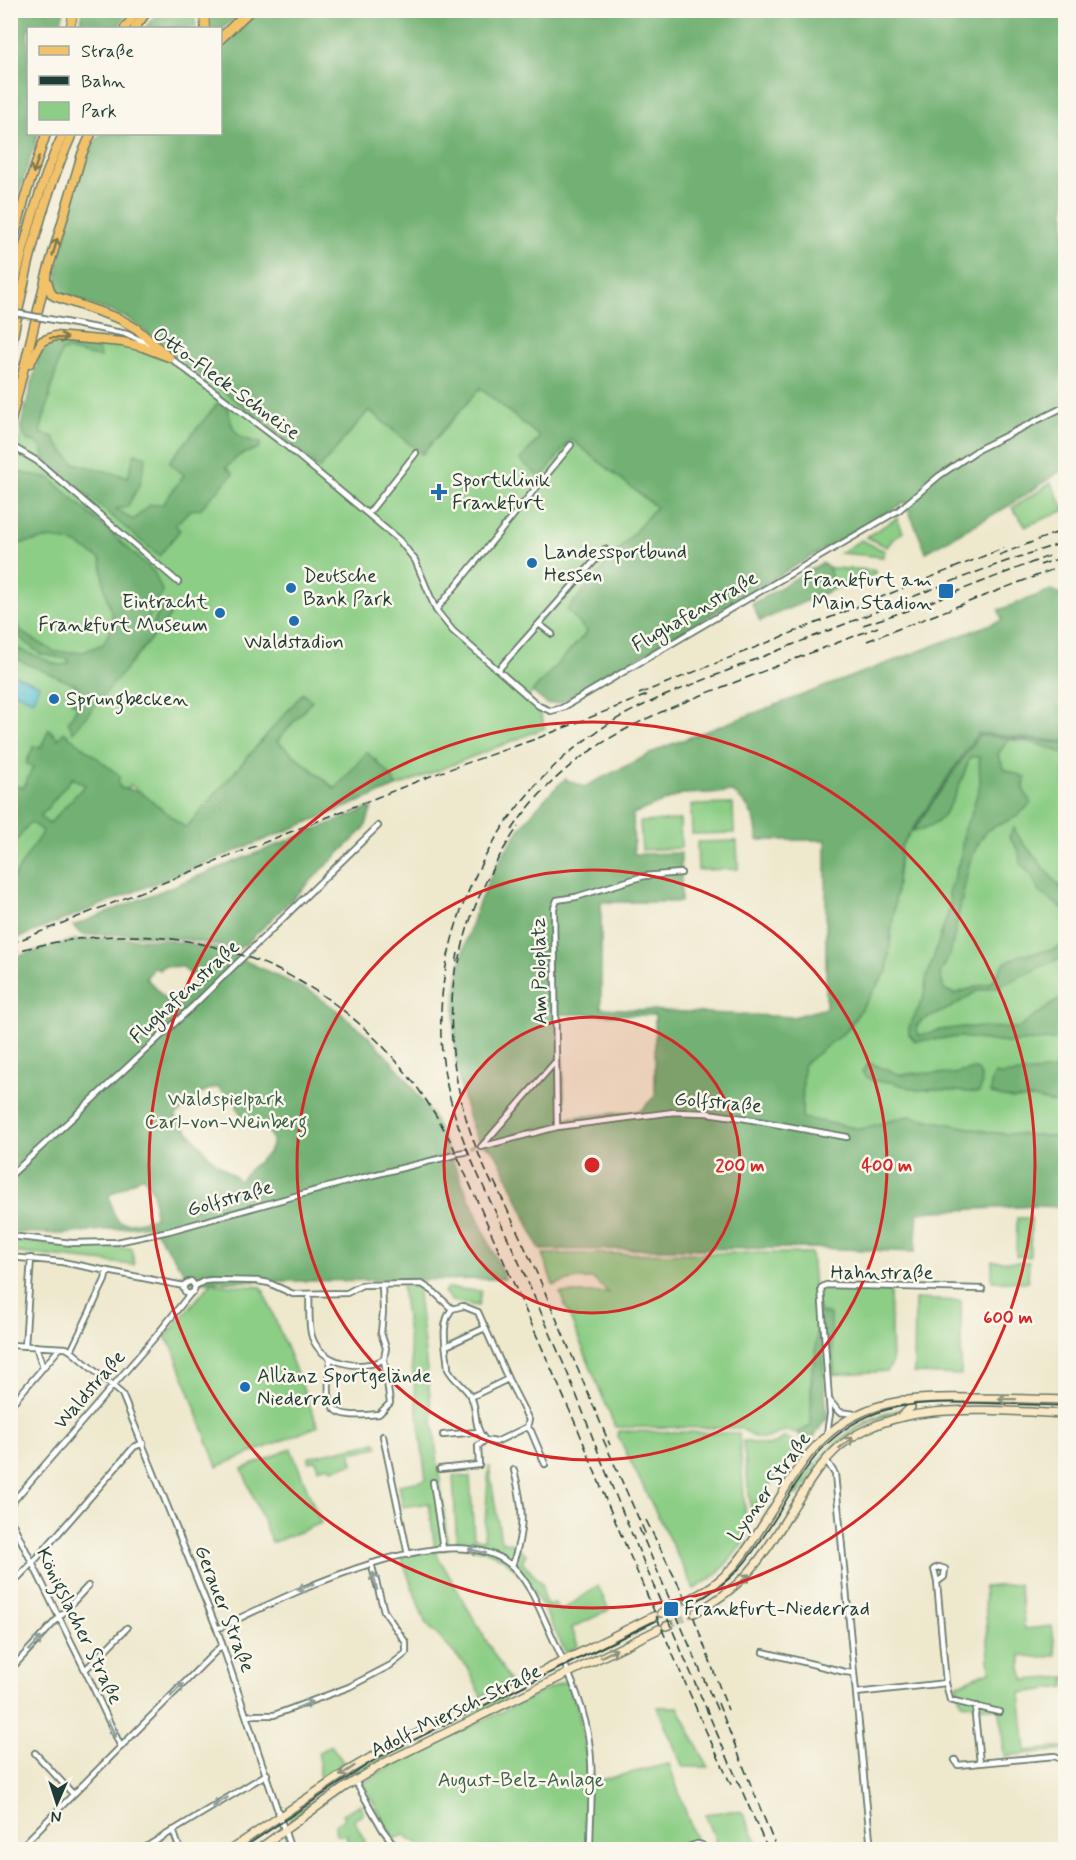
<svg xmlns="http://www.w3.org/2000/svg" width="1076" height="1860" viewBox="0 0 1076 1860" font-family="Mynerve,sans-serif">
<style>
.green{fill:#8dce86;stroke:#56865d;stroke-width:1.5}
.forest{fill:#72b173;stroke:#487754;stroke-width:1.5;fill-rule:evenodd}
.water{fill:#57c0d4;stroke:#3b7e84;stroke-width:1.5}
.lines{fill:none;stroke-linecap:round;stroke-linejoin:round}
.minor-tunnel{stroke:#c5c6ae;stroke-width:4.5;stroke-dasharray:4.5 2;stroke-linecap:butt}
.secondary-tunnel{stroke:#c5c6ae;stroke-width:7;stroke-dasharray:7 3.5;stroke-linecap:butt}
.minor-casing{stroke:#67796a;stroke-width:8}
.secondary-casing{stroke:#67796a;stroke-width:10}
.primary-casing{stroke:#67796a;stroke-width:10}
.trunk-casing{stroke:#67796a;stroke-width:11}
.motorway-casing{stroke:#67796a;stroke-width:12}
.minor{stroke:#fff;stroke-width:4.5}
.secondary{stroke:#fae7c3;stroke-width:7}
.primary{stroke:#f2c26a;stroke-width:8}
.trunk{stroke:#f2c26a;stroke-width:8}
.motorway{stroke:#f2c26a;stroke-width:9}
.tram{stroke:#1f3d34;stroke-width:1.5}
.rail{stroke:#1f3d34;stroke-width:1.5;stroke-dasharray:9 4.5;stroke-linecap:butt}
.minor-bridge-casing{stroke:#67796a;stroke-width:8;stroke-linecap:butt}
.minor-bridge{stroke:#fff;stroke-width:4.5}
.oneway{stroke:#7e794c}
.oneway2{stroke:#8c927c}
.oneway3{stroke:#8f9e9a}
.ring{fill:none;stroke:#d62828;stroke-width:3}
.poi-dot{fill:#1f6fb2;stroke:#fbf7ec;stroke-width:2}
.labels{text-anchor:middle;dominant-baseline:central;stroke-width:5;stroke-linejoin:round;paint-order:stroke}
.street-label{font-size:20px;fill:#1f3d34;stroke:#fbf7ec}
.poi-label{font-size:20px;fill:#1f3d34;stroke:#fbf7ec;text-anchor:start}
.park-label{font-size:20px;fill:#3a6148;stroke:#fbf7ec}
.centre{fill:#d62828;stroke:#fbf7ec;stroke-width:3}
.ring-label{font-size:18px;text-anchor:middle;font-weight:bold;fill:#d62828;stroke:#fbf7ec;stroke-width:5;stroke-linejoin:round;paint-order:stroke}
</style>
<rect width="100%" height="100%" fill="#fbf7ec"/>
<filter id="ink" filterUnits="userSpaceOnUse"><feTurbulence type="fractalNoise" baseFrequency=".0167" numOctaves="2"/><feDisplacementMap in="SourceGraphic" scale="12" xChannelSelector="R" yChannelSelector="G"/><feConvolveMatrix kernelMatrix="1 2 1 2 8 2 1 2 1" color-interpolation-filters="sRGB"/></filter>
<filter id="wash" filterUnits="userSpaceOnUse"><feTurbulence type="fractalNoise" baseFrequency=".008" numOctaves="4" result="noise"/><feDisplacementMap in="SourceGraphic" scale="24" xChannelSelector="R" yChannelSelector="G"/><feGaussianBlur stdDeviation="1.35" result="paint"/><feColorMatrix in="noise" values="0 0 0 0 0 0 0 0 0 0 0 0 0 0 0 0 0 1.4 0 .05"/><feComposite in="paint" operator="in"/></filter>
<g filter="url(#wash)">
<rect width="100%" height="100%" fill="#eee8cd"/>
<path class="green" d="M61 340 129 345 161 358 168 349 264 422 319 469 369 410 422 454 480 388 540 437V478L571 439 657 508 568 610 587 632 527 698 540 713 545 728 396 787C392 776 382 770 376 759L336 789 277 741 312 701 303 693 186 828 131 785 34 904 11 911V478L21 432 20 429 39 355 46 346 44 342Z
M1051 483 1065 510 1026 526 1012 508Z
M897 518 903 532 893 539 887 547 866 537Z
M861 540 885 551 883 557 840 553Z
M829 568 872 570 875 571 876 574 834 589Z
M978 733 1065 742V1137L994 1133 909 1116 861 1129 802 1118 803 1065 847 1030 887 971 901 846Z
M733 804 734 833 692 834 691 805Z
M680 820 681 848 642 850 640 822Z
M737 841 738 869 698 870 697 842Z
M1017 1218H1031L1030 1257 1016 1256Z
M11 1242 132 1248 134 1265 11 1252Z
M811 1253 814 1288 890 1290 892 1364 887 1371 811 1376V1426L797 1433 785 1431 764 1439 752 1436 740 1428 615 1427 560 1293H609L593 1279H575L553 1285 543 1254Z
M992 1261 1029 1262 1028 1282 992 1281Z
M210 1284 262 1287 318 1426 217 1467 173 1348 165 1337Z
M402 1286H417L448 1549 435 1551 510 1682 481 1696 468 1668 425 1622 401 1556 435 1550 429 1503 403 1507 399 1485 426 1480Z
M447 1288 481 1291 478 1306 452 1301 444 1292Z
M915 1299 961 1301V1375L914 1373Z
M908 1408 872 1421 845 1439 798 1495H793C820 1452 855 1417 908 1408Z
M618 1431 739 1433 747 1537C732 1559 718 1576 694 1589L617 1434Z
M786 1437 798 1445 751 1511 743 1441 770 1446Z
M377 1442 378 1447 351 1453 353 1464 332 1469 328 1466 318 1469 316 1460 309 1462V1457Z
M291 1449 321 1523 272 1543 242 1469Z
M489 1466 501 1541 513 1544 526 1554 522 1562 543 1585V1596L547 1606 554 1603 561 1611 598 1586 609 1610 572 1628 578 1646 566 1653C549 1620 529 1570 494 1554 483 1549 469 1548 457 1546L453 1476 470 1477 474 1538 484 1540Z
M1019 1584 1025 1629 1052 1626 1056 1655 1043 1658 1021 1655V1669L1025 1680 1066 1677 1065 1687 1020 1693 1026 1751 1065 1747V1750L1004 1756 1001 1719 999 1709 961 1703 956 1685 990 1671 984 1587Z
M563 1682 568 1684 578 1709 592 1782 669 1764 697 1844 673 1850 420 1849 419 1844 404 1835 394 1839 364 1786 366 1781 393 1764Z
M503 1695 505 1699 381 1760 356 1776 352 1771 381 1755Z
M657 1707H678L708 1767H683Z
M331 1745 346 1766 324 1782 319 1775V1752Z
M350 1774 354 1779 291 1822 289 1817Z
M361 1804 363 1814 354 1820 365 1841 364 1842 370 1849H347V1835H336L335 1825 344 1819 342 1814Z
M732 1811 742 1812 761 1849H709L716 1841 705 1814Z"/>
<path class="forest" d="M11 10 64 11 59 28H28V134H38L19 194 11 230Z
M83 11V10L129 11 117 28H79Z
M158 11H194L196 28H145Z
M208 11H243L221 30 209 28 210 16Z
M259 11H1065V468L1010 505 926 552 905 502 560 703 547 704 532 692 587 632 567 610 656 507 571 439 541 478 520 460 540 437 480 388 422 454 369 410 319 469 264 422 127 318 56 292 59 263 77 186 89 149 101 134H220L221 46Z
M61 340 96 343 101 358 67 350 61 352 40 433 54 437 56 443 74 463 128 477 135 453 146 457 140 484 127 507 116 509 133 520 150 505 163 504 184 475 169 462 219 402 228 409C232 432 236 439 261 443L259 448 238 456 226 468 233 474 200 509 190 510 175 525 180 530 159 556 83 492 69 484 45 461 42 448 34 441H28L20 429 39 355 46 346 44 342Z
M12 471 50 478 154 572 163 593 154 605 146 627 151 628 161 608 167 602 170 616 73 732 68 722 78 706 71 702 78 686 11 657V646L58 665 69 664 68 659 40 654 11 630V613L21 632 55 652H83L103 644 114 623 104 585 101 560 77 544 52 538 11 545 10 478Z
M822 563 829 568 834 589 760 621 752 604Z
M1051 590 1061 594 1065 592V742L978 733 901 846 887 971 847 1030 803 1065 802 1118 861 1129 909 1116 994 1133 1065 1137V1207L1037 1206 918 1212 915 1252 817 1248 540 1250C525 1218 513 1185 496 1154 493 1147 484 1146 479 1141 475 1137 473 1129 471 1124 428 1004 472 862 565 779L584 787 664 747 1002 620 999 610ZM733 792C749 806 758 819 757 840H826V1008L793 1017 601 1008V902H681V853L634 854 633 814 682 794ZM560 1014 655 1015V1096L640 1111 565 1118Z
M303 693 312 701 277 741 335 789 367 752 392 777 396 787 11 941V881L43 831 30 822 11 849V784L23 788 33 767 26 763 34 746 41 748 49 729 58 739 64 732 120 776 118 781 120 788 139 791 186 828ZM72 778 85 785 49 824 40 817Z
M979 735 1065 744V754C1047 747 1028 739 1008 740L998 754 1004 769 1025 777 1024 790 1031 803 1018 816 986 831 977 846 969 865 950 955 940 974 944 989 954 994 992 982 1004 963 1021 955 1052 950 1065 944V958L1058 959 1000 986 977 991 952 1007 921 1021 916 1027 919 1036 939 1030 964 1027 1019 1028 1052 1004 1065 997V1039L1006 1043 960 1037 915 1041 909 1034V1027L924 997 926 980 950 907 949 893 961 855 964 828 971 815 980 784 979 757H970C960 784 948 830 913 831Z
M372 807 365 828 245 945 236 950C185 936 135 933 82 935L73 926Z
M1014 828 1020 839 1065 893V910L1039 892 1032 876 1020 863 1019 851 1009 837Z
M112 938 165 940 214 948 233 955 313 993 342 1014 368 1036 403 1074 434 1119 505 1279 191 1282 151 1225 64 1234 11 1232V958L74 940ZM163 966 183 967 197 982 172 1006 146 978 154 967 159 970ZM217 1087C222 1091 228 1095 233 1099 241 1108 242 1137 264 1127 282 1145 267 1155 253 1166 248 1170 244 1176 240 1181L211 1158 175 1116 205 1091ZM143 1176 153 1192 155 1218C124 1224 115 1232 109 1195Z
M872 1064 901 1075 916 1073 953 1074 974 1069 978 1070C983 1078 983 1085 979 1093L932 1089 917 1090 891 1082 873 1081 864 1075 862 1071 867 1065Z
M1065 1069V1104L1053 1103 1033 1098 1012 1099 991 1094V1083L995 1074 1000 1075Z
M814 1302 817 1303 819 1312 830 1314 834 1371 830 1373 825 1330 820 1329 827 1415V1420L824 1421 809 1444 797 1433 811 1426 812 1366 815 1364 817 1328Z"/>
<path class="water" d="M10 673 39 685 33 700 11 690Z"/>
</g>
<g filter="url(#ink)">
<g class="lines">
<path class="minor-tunnel" d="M465 1152 481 1147"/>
<path class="secondary-tunnel" d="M663 1612 688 1600
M669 1625 694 1613"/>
<g class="minor-casing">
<path id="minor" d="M54 320 127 334 149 344
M169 357 285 445 399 540 415 560 436 610 453 631 539 706 551 711 562 708 899 510 939 476 979 449 1066 406
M10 445 37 461 178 582
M368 514 416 453
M436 610 571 445
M539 624 552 634
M498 670 605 549
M557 1127 554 908 557 900 576 897 644 876 681 873
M481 1147 557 1127 674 1112 707 1113 742 1118 847 1137
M481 1147 556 1061
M459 1153 465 1152
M10 1176 192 1007 378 826
M10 1236 72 1243 117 1242 169 1231 357 1179 455 1155
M10 1257 62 1262 184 1286
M195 1286 204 1281 213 1280 258 1281 269 1283 293 1294 347 1293 362 1285 422 1284 434 1292 452 1309
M309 1294C310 1307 308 1325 312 1337 321 1364 362 1372 384 1359L386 1348 381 1333 383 1312 382 1285
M10 1345 66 1348 71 1351 122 1394 217 1629 291 1850
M25 1346 31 1258
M36 1346 43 1368
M446 1346 485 1328
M71 1351 105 1280 107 1271
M330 1358C327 1407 324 1420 379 1414L390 1403 384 1359
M471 1397 508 1379
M830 1401 839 1412 855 1414
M10 1406 60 1348
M527 1427 496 1442 485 1440C473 1426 478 1415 472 1399 467 1387 454 1381 448 1369 447 1350 439 1325 452 1309L463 1306 478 1312 508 1379 529 1420 527 1427 531 1431 545 1464
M827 1433 830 1414 821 1288 826 1285 982 1289
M443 1435 478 1432
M383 1436 408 1555
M826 1460 835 1474 871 1850
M440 1469 479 1465 478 1446 485 1440
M433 1482 443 1549
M10 1505 156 1336 190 1294 194 1291 195 1286 191 1281 185 1284 183 1288 186 1293 190 1294
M10 1518 85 1670 121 1747
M512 1566C525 1528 524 1509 514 1470
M939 1567 945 1569 944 1577 937 1582 934 1569Z
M937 1582 946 1683
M10 1586 36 1559 134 1447 143 1443
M217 1629C280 1599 452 1510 513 1567 531 1584 540 1611 551 1634 568 1671 586 1708 590 1749 594 1782 590 1816 590 1850
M763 1652 845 1672 854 1673
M10 1670 88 1586
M85 1670 127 1628
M856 1693 946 1683 950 1700 999 1712
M977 1706 975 1715 980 1763
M247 1716 255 1715H274L349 1687 391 1665 406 1653V1643L384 1611 371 1563
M35 1753 73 1794
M955 1760 958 1765 1055 1756 1066 1762
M355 1781 383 1830 398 1850
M173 1830 180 1850
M10 1848 12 1850
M18 1850 222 1645
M141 1850 267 1774
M679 1850 697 1844 702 1845 705 1850"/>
</g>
<g class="secondary-casing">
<path id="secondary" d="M902 1416 911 1407 908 1401 903 1400
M688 1600C731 1580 747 1550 771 1512 785 1490 797 1466 815 1447 858 1399 909 1397 970 1398 1002 1398 1034 1399 1066 1400
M661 1613 663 1612
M694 1613C743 1588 760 1561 788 1516 803 1492 818 1465 840 1446 898 1398 995 1411 1066 1414
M666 1626 669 1625
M230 1850 349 1770 378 1753 654 1616
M257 1850 345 1787 384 1763 659 1629"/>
</g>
<g class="primary-casing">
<path id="primary" d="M204 10 205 28
M70 28 74 10"/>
</g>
<g class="trunk-casing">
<path id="trunk" d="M125 28 138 10
M135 28 148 10
M10 254 25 197 46 134
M47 281 51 293 54 296 120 319 137 329 164 353
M10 305C23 246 38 188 63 134
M10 353C24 277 40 204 72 134
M30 363 42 341 55 336 122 342 143 347 169 357
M10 425 46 277 82 154 91 134"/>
</g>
<g class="motorway-casing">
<path id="motorway" d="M220 39 250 10"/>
</g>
<use href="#minor" class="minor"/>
<use href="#secondary" class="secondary"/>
<use href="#primary" class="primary"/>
<use href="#trunk" class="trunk"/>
<use href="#motorway" class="motorway"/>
<path class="tram" d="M691 1604C735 1583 753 1554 778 1514 793 1489 807 1463 828 1443 872 1401 922 1402 978 1403 1007 1404 1036 1405 1066 1406
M240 1850 379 1757 656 1621"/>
<path class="rail" d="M999 555 1066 529
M1040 565 1066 556
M863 625 912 609 1049 556
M867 641 1054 569
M639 694 1004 548
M512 830C569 745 649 715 741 680 786 662 832 645 878 627
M10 944 433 775 538 738 647 695
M10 953C195 899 366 976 453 1146L580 1434 606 1500 706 1731 733 1789
M458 953C442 1039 456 1111 494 1188
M459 963C468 913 490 868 518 827
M494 1181 539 1278 610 1445
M603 1439 646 1535
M646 1520 691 1610 728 1710
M639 1528 718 1712
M718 1703 777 1850
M768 1850C716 1732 665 1614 616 1496 596 1450 581 1403 561 1358 542 1315 524 1272 504 1230 480 1179 455 1131 445 1075 422 940 495 794 610 723 643 703 679 690 714 676 749 662 784 648 820 634 901 602 982 567 1066 542"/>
<g class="minor-bridge-casing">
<path id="minor-bridge" d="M10 312 54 320"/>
</g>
<use href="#minor-bridge" class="minor-bridge"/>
</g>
<defs><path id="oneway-shaft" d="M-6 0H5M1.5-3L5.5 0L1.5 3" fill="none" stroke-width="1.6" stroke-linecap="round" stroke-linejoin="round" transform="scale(1.5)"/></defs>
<g class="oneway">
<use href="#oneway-shaft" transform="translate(36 165) rotate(109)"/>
<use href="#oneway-shaft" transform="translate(55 247) rotate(-74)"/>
<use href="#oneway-shaft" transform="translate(59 338) rotate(-1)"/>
</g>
<g class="oneway2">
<use href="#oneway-shaft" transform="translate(1007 1399) rotate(-179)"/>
<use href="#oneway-shaft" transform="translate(846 1443) rotate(-38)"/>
<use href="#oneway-shaft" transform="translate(743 1580) rotate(-43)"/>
<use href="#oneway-shaft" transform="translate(609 1653) rotate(-26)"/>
<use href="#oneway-shaft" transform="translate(347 1771) rotate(146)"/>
</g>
<g class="oneway3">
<use href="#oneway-shaft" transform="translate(477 1551) rotate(-167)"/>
<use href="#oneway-shaft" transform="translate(375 1581) rotate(-103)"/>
<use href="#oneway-shaft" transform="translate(306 1587) rotate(156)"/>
<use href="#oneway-shaft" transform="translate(35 1644) rotate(-47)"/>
<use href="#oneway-shaft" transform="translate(177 1690) rotate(-46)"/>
<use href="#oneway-shaft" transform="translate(304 1705) rotate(-22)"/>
<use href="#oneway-shaft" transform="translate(112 1729) rotate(65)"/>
<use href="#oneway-shaft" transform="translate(220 1802) rotate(149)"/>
</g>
</g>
<circle cx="592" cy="1165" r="148" fill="#d62828" fill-opacity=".12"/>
<g class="ring">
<circle cx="592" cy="1165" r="148"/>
<circle cx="592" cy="1165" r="295"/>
<circle cx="592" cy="1165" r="443"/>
</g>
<g class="poi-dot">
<path d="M436 483h6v6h6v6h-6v6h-6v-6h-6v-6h6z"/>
<circle cx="532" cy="563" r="6"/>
<circle cx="291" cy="588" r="6"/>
<rect x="938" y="583" width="16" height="16" rx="3"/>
<circle cx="220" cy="613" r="6"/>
<circle cx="294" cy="621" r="6"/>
<circle cx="54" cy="699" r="6"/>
<circle cx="245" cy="1387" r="6"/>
<rect x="663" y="1601" width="16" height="16" rx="3"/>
</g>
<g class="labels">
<g class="street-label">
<text transform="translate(226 384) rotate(36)">Otto-Fleck-Schneise</text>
<text transform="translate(695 612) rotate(-30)">Flughafenstraße</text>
<text transform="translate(540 971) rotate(-91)">Am Poloplatz</text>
<text transform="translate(185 992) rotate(-43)">Flughafenstraße</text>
<text transform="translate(718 1103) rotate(5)">Golfstraße</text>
<text transform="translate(230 1199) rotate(-16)">Golfstraße</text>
<text x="882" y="1273">Hahnstraße</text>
<text transform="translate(90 1390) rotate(-49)">Waldstraße</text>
<text transform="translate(770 1487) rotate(-55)">Lyoner Straße</text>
<text transform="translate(224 1609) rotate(69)">Gerauer Straße</text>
<text transform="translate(79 1626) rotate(64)">Königslacher Straße</text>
<text transform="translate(456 1711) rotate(-26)">Adolf-Miersch-Straße</text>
</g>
<g class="poi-label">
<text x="452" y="480">Sportklinik<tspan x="452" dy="23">Frankfurt</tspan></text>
<text x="544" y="552">Landessportbund<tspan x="544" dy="23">Hessen</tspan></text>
<text x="303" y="576">Deutsche<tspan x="303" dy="23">Bank Park</tspan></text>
<text x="932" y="580" text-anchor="end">Frankfurt am<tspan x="932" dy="23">Main Stadion</tspan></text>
<text x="208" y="602" text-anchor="end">Eintracht<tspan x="208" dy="23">Frankfurt Museum</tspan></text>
<text x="294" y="642" text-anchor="middle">Waldstadion</text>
<text x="66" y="699">Sprungbecken</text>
<text x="257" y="1376">Allianz Sportgelände<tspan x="257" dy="23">Niederrad</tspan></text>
<text x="684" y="1609">Frankfurt-Niederrad</text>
</g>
<g class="park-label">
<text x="226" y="1099">Waldspielpark<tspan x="226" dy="23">Carl-von-Weinberg</tspan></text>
<text x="521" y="1780">August-Belz-Anlage</text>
</g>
</g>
<circle cx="592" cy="1165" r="9" class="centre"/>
<g class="ring-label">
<text x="740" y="1171">200 m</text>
<text x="887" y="1171">400 m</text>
<text x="1008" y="1323">600 m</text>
</g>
<rect width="1076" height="1860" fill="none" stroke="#fbf7ec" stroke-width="36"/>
<rect x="27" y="27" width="195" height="108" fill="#fbf7ec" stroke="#a3ada2" stroke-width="1.5"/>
<rect x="39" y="46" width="30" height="9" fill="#f2c26a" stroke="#a3ada2" stroke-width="1.5"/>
<text x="81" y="57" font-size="18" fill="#1f3d34">Straße</text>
<rect x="39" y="76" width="30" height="9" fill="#1f3d34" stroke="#a3ada2" stroke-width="1.5"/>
<text x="81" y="87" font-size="18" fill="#1f3d34">Bahn</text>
<rect x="39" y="102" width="30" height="18" fill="#8dce86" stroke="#a3ada2" stroke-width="1.5"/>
<text x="81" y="117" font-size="18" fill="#1f3d34">Park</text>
<g transform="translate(57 1803) rotate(183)" stroke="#fbf7ec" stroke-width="4.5" paint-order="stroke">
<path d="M0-4.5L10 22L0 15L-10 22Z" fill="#1f3d34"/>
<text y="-9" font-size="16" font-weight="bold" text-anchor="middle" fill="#1f3d34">N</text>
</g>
</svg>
